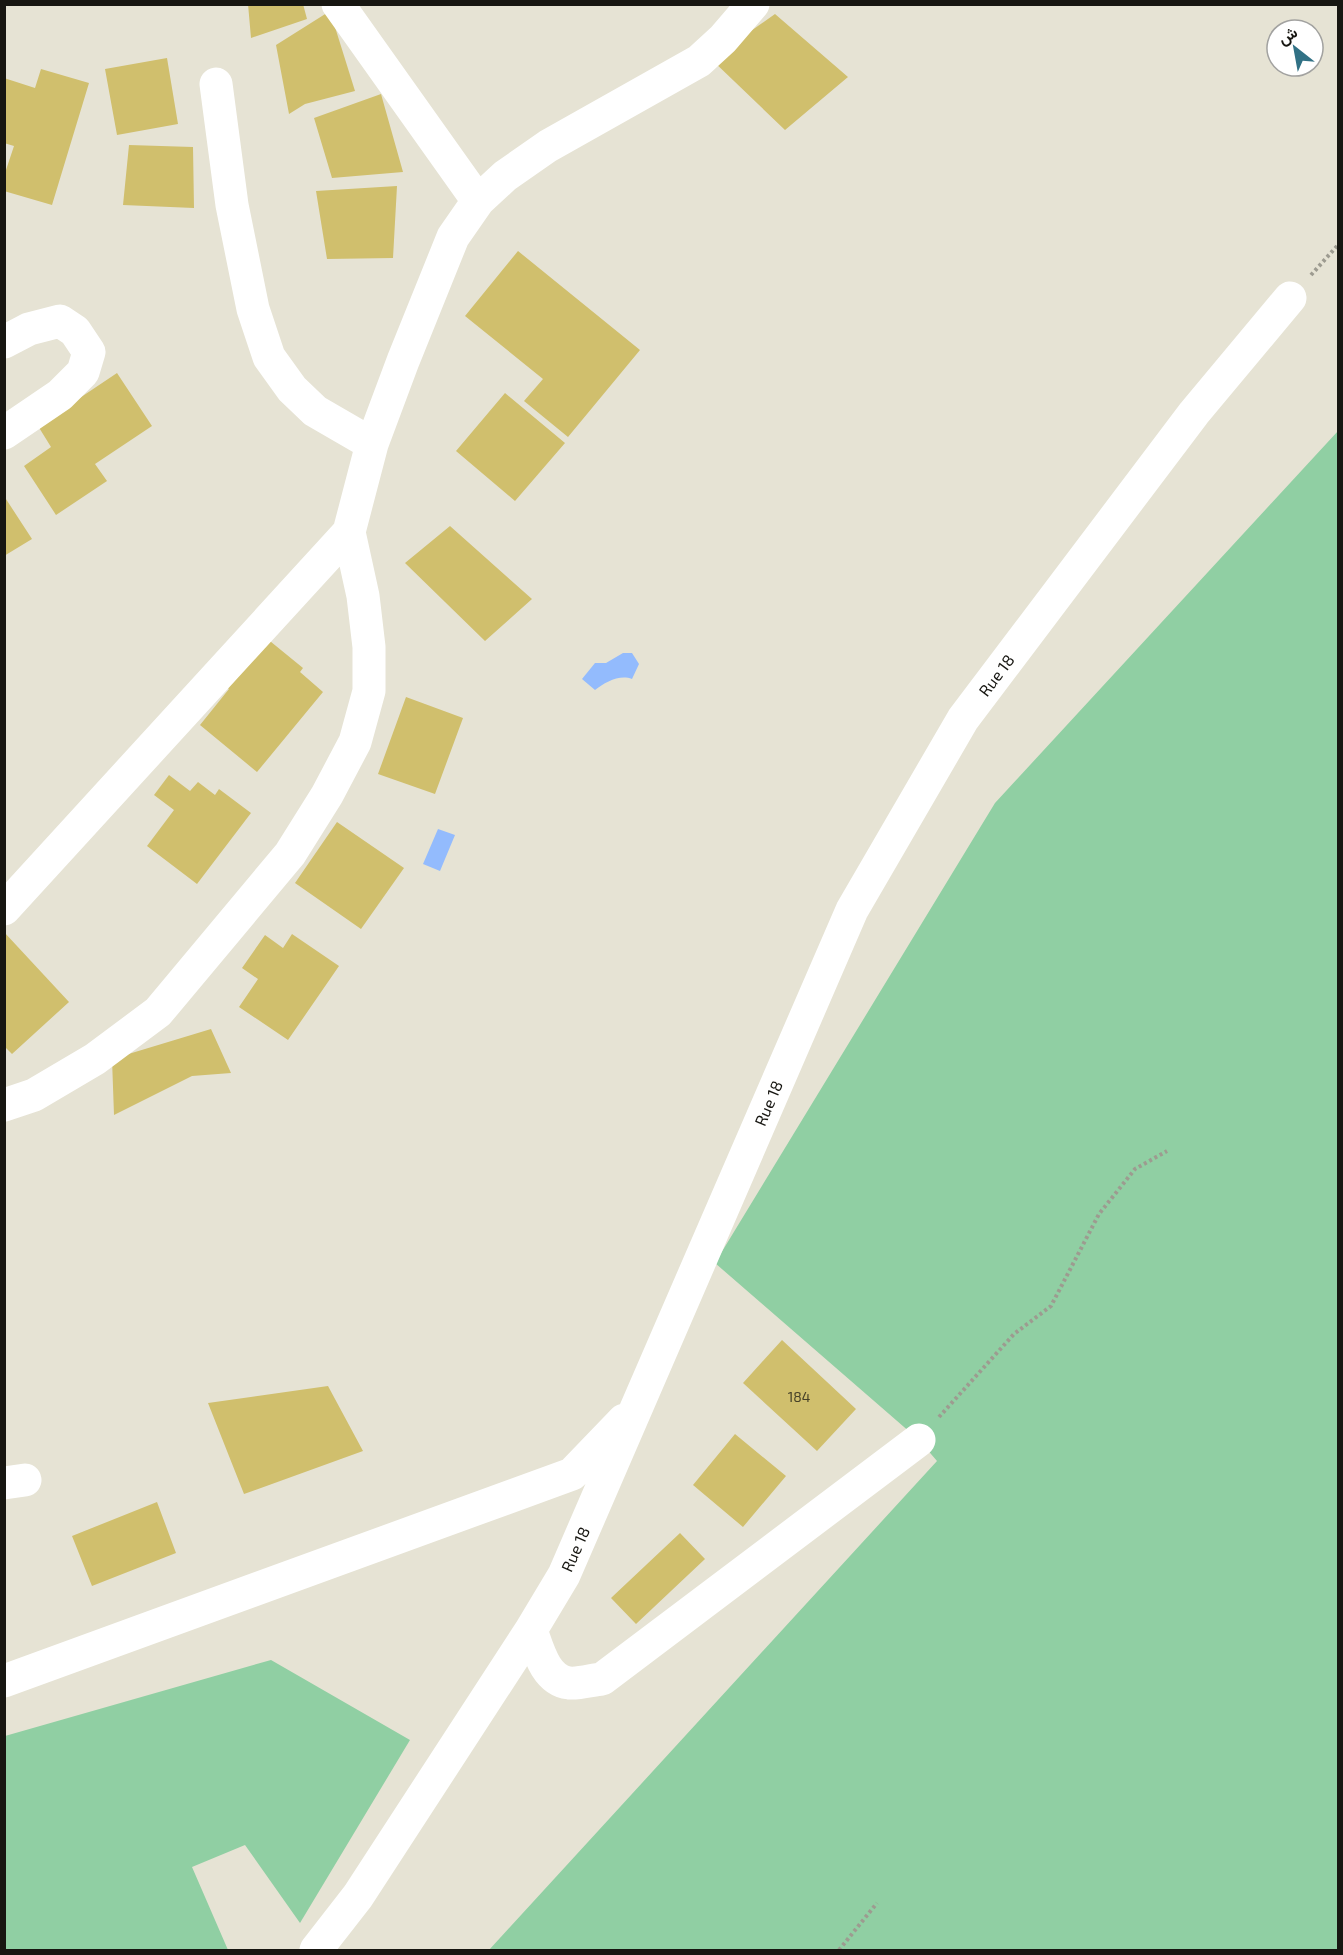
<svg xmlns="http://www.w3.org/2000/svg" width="1343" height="1955" viewBox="0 0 1343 1955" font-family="'Exo 2',Vazirmatn,sans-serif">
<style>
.green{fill:#90cfa3}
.water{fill:#93bbfd}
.building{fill:#d0bf6d}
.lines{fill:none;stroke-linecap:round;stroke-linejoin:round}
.path{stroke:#9d9b90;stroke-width:4;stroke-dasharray:3 3;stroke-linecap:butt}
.minor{stroke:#fff;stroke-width:33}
.labels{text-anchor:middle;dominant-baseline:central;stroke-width:4.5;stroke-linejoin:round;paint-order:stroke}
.number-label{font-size:14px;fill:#454028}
.street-label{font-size:16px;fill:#171611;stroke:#fff}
</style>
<rect width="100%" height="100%" fill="#e6e3d4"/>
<path class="green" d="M1338 431V1950H489L937 1461 919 1440 715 1263 995 803Z
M271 1660 410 1740 300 1923 245 1845 192 1867 228 1950H5V1736Z"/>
<path class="water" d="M623 653H632L639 664 632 679C620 674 605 682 595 690L582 679 595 663H606Z
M438 829 455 835 440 871 423 864Z"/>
<path class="building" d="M248 4H303L307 19 251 38Z
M330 11 355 91 305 104 289 114 276 45Z
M775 14 848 77 785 130 711 59Z
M167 58 178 124 117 135 105 69Z
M41 69 89 83 52 205 4 191V176L14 146 4 143V78L35 88Z
M381 94 403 172 332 178 314 118Z
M129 145 193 147 194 208 123 205Z
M397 186 393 258 327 259 316 191Z
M518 251 640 350 568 437 524 401 543 379 465 316Z
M117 373 152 426 95 464 107 481 56 515 24 466 51 447 38 426Z
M505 393 565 443 515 501 456 451Z
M4 496 32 539 4 556Z
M450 526 532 599 485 641 405 563Z
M265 637 303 668 300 672 323 692 257 772 200 725 229 689 225 686Z
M406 697 463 718 435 794 378 774Z
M169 775 190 791 198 782 215 795 219 789 251 813 197 884 147 846 174 810 154 795Z
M337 822 404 868 361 929 295 883Z
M4 932 69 1002 12 1054 4 1046Z
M292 934 339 966 288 1040 239 1007 258 979 242 968 265 935 283 948Z
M211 1029 231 1073 192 1076 114 1115 112 1059Z
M782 1340 856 1409 817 1451 743 1383Z
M328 1386 363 1451 244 1494 208 1403Z
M735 1434 786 1476 743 1527 693 1485Z
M157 1502 176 1553 92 1586 72 1536Z
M680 1533 705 1559 636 1624 611 1598Z"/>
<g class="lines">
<path class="path" d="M1311 275 1338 245
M939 1417 1014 1334 1051 1306 1099 1214 1135 1169 1167 1151
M839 1950 877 1903"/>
<path class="minor" d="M338 4 478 201
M216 84 232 205 253 309 269 357 292 389 315 411 372 444
M4 342 29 329 60 321 75 331 89 352 83 372 60 395 4 433
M4 909 349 532
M4 1105 34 1095 95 1059 158 1012 290 854 327 795 355 742 369 691V647L363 596 349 532 372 444 403 361 453 237 478 201 505 176 548 146 699 61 723 39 753 4
M4 1483 25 1480
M531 1630C538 1649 545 1680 569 1683 579 1684 592 1680 602 1679L919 1440
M4 1681 572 1474 624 1420
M316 1950 358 1896 531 1630 564 1575 852 910 963 719 1194 413 1290 298"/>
</g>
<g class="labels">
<g class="number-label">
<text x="799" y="1396">184</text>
</g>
<g class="street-label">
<text transform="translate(996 675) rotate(-53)">Rue 18</text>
<text transform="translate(768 1103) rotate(-67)">Rue 18</text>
<text transform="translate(575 1549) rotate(-66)">Rue 18</text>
</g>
</g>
<rect width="1343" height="1955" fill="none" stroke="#171611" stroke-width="12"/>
<g transform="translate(1295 48) rotate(329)"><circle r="28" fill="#ffffff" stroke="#a2a2a0" stroke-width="1.5"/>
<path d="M0-4.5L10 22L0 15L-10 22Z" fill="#317185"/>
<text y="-9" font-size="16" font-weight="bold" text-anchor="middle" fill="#171611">ش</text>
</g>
</svg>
